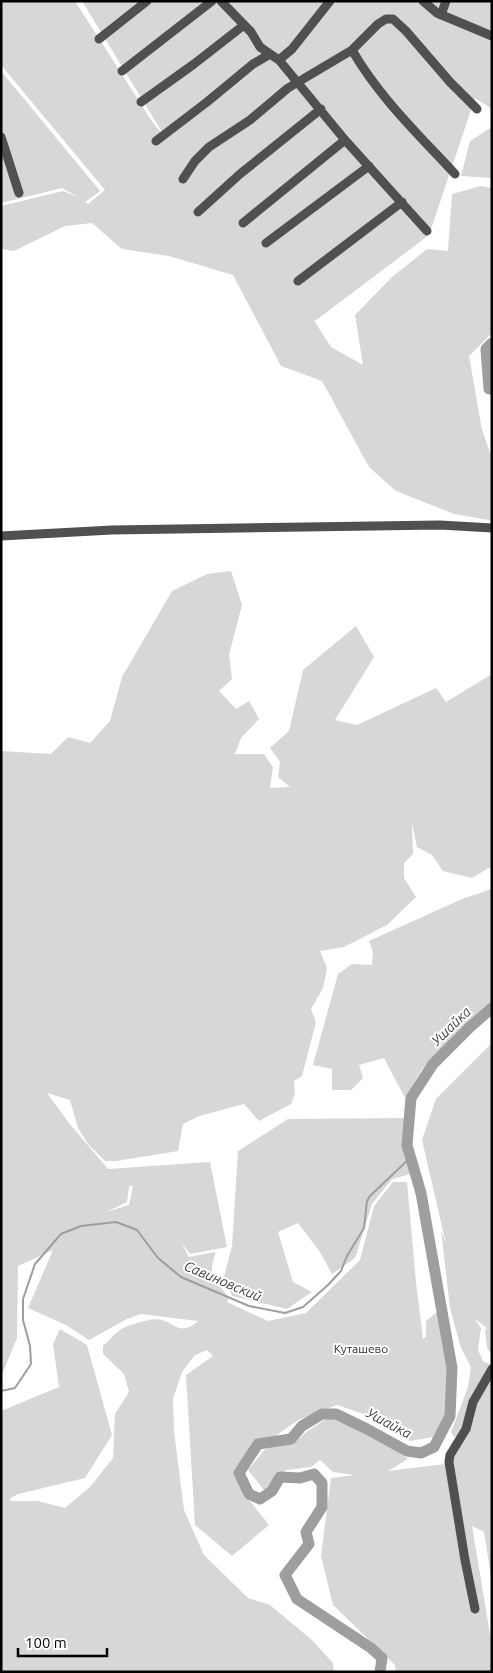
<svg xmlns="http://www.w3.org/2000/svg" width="493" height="1673" viewBox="0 0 493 1673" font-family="Ubuntu,sans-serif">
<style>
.green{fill:#d7d7d7;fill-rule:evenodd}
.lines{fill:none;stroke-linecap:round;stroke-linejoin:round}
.stream{stroke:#9e9e9e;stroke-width:2}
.river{stroke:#9e9e9e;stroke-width:11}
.minor{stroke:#505050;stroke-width:9}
.labels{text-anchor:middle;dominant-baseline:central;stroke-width:4;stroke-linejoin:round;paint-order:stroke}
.park-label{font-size:12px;fill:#2e2e2e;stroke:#fff}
.water-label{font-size:14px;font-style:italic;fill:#3f3f3f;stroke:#fff}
</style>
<rect width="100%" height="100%" fill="#fff"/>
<path class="green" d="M1 1H75L153 123 165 137 82 1H492V109L475 98 429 235 315 321 313 319 331 347 363 365 355 315 392 277 427 249 448 251 452 194 481 186 492 188V333L469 356 482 430 492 458V519L489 520 454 514 396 491 369 467 322 381 281 366 233 275 169 256 122 249 92 223 65 226 14 251 1 249V206L63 191 78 197 62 188 1 203V71L100 191 85 202 88 204 105 190 1 65Z
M492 127V178L461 176 470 141Z
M231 571 242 605 229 655 232 679 219 691 236 709 249 701 259 719 241 738 235 754H264L273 767 270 788 290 787 278 777 280 762 270 748 289 731 303 670 356 626 374 657 335 720 357 725 436 688 446 702 492 674V866L472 878 443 871 432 855 417 847 412 823 413 854 404 863V878L416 897 387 925 344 947 320 951 327 968 323 988 311 1009 316 1022 302 1076 294 1081 295 1094 291 1104 259 1121 244 1104 199 1116 183 1124 178 1151 116 1161H105L88 1144 78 1128 70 1100 47 1093 69 1123 108 1169 210 1162 227 1247 190 1254 181 1242 189 1257 215 1252C215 1258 212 1262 212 1268 211 1280 224 1289 229 1299L227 1302 268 1321 306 1313 360 1260 374 1206 393 1182H407L416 1282 423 1339 426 1337V1321L437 1312 448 1364 447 1400 446 1416 433 1437 410 1441 395 1431 393 1424 337 1405 298 1420 247 1456 242 1491 269 1525 232 1556 195 1525 186 1375 213 1356 207 1350 195 1355 182 1372 173 1399 174 1431 184 1510 204 1555 248 1598 270 1605 312 1640 333 1663 334 1672H1V1411L59 1387 53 1344 60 1329 87 1345 112 1435 85 1478 18 1494 9 1499 11 1501H37L65 1508 90 1487 113 1458 115 1414 129 1392 124 1374 103 1354V1346C109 1341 114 1334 120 1330 127 1325 147 1320 155 1319 173 1319 178 1339 198 1321L141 1314 127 1319 89 1340 66 1325 28 1308 53 1250 18 1266 17 1338 1 1377V751L51 754 68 737 90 743 110 721 122 677 172 591 207 574ZM129 1186H133L129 1205 106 1212 127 1202Z
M492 889V1001L422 1069 405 1098 384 1058 359 1065 363 1078 351 1090H332V1069L313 1065 338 974 352 964 372 965 373 952 369 941 462 899Z
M492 1043V1355L487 1348 485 1330 487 1328 475 1319 481 1328 478 1350 483 1361 492 1365 459 1436 454 1437 451 1432 468 1387 471 1367 461 1348 450 1308 441 1230 446 1244 422 1140 436 1099Z
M406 1118 402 1146 411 1174 392 1179 372 1204 355 1258 332 1274 320 1252 298 1223 278 1232 293 1282 312 1292 287 1309 232 1296 224 1277 232 1246 238 1151 288 1119Z
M492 1377V1582L484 1532 472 1526 492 1646V1672H396L395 1665 333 1605 321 1556 331 1478 355 1475 333 1472 320 1460 311 1467 286 1470 270 1487 264 1490 248 1470 267 1447 294 1443 305 1433 329 1417C358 1428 385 1439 408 1459L388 1471 454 1463 453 1458 486 1384Z"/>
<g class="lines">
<path class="stream" d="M1 1391 15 1388 31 1364 30 1346 23 1320V1299L35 1264 61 1234 81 1226 116 1222 137 1230 158 1258 181 1277 249 1306 285 1313 303 1307 328 1285 341 1271 347 1256 364 1228 367 1201 370 1196 411 1157"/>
<path class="river" d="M492 343 486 349 489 389H492
M380 1672 382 1658 371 1648 297 1599 285 1575 309 1544 306 1532 322 1507V1483L314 1474 300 1478 280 1477 272 1491 260 1499 249 1494 239 1473 258 1444 291 1439 302 1426 322 1414H336L367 1429 407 1451 421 1453 434 1447 450 1416 452 1368 421 1193 407 1145 411 1098 433 1064 470 1027 492 1008"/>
<path class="minor" d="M221 1 251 32 260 47 270 54
M423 1 437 13 492 36
M441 15 446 1
M99 39 147 1
M352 50C379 97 419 135 455 174
M279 60 292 49 330 1
M122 71 212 1
M141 102 194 64 244 25
M1 137 19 193
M156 141 207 102 253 64 270 54 279 60 345 140 427 231
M183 179 195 161 209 147 250 120 288 88 352 50 378 24 386 19H393L406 31 450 82 477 109
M198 212 240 174 321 109
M243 223 345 140
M266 243 369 166
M298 281 402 202
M1 536 112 530 440 525 492 528
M475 1609 465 1560 449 1462 450 1455 466 1429 473 1402 492 1369"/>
</g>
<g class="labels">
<g class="park-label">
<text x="361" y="1348">Куташево</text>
</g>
<g class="water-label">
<text transform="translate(451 1026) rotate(-44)">Ушайка</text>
<text transform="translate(223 1281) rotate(23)">Савиновский</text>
<text transform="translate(389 1423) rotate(28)">Ушайка</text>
</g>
</g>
<rect width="493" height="1673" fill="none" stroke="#000000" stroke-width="5"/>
<path d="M18 1648v8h89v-8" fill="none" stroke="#000000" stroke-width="2.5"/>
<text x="25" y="1648" font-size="15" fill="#000000" stroke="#ffffff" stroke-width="4" paint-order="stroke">100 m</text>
</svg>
